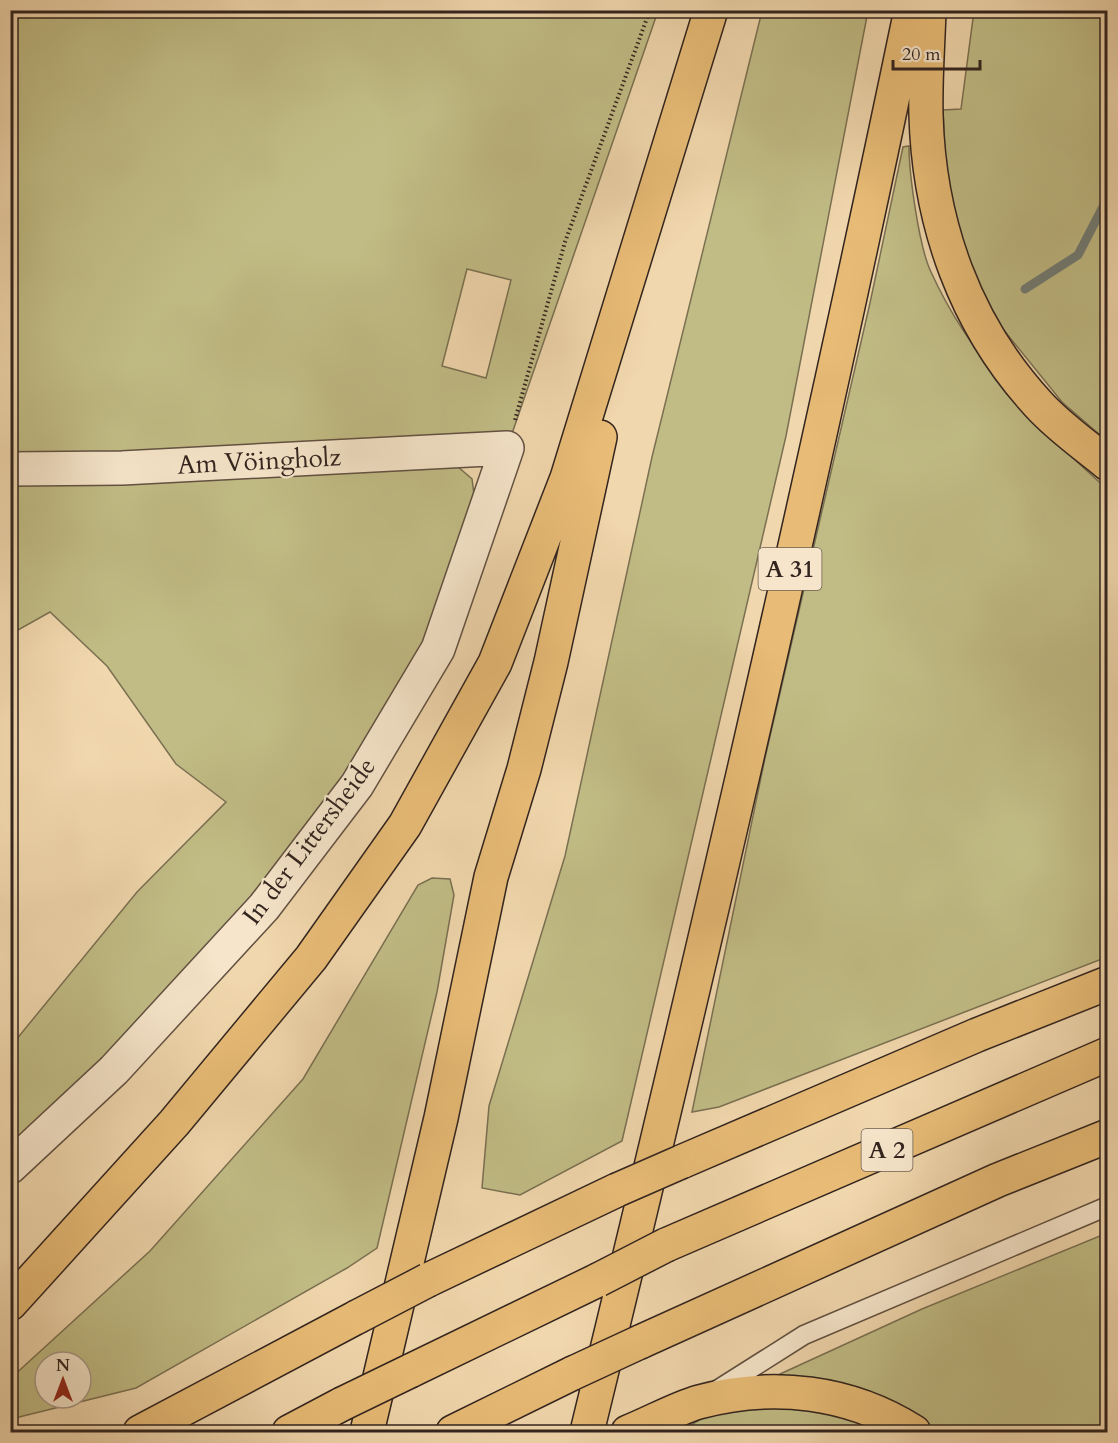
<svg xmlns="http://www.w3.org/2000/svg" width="1118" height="1443" viewBox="0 0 1118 1443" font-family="Cardo,serif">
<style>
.green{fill:#c1bc85;stroke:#7a7052;stroke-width:1.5;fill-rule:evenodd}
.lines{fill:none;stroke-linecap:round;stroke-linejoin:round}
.stream{stroke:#727d77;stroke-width:9}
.lane-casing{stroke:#625142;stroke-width:21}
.street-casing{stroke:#625142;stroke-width:36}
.highway-casing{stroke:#32241f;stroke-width:36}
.path{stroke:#32241f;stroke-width:4;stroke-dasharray:1.5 3;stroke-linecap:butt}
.lane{stroke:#f6e5ca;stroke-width:18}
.street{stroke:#f6e5ca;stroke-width:33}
.highway{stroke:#e8bc76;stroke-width:33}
.highway-bridge-casing{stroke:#32241f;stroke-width:36;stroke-linecap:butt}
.highway-bridge{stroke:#e8bc76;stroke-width:33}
.labels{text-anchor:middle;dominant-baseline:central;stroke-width:4.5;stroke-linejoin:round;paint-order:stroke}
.shield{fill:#f6e5ca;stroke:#6d5e52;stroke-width:1.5}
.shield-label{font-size:24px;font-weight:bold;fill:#32241f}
.street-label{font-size:26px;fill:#32241f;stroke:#f6e5ca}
</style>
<rect width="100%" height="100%" fill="#f1d7ad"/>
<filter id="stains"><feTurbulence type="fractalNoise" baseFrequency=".00333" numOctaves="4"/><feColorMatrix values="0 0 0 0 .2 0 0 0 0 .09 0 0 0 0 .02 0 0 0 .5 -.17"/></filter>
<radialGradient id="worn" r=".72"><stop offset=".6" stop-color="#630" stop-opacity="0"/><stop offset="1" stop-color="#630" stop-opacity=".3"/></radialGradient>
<path class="green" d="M10 11H658L507 448 11 469ZM467 269 511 280 486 378 442 366Z
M762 11H868L786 436 622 1141 520 1195 482 1188 489 1106 565 856 652 457Z
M974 11H1107V441L1062 402 990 313 959 243 946 182 943 110 961 109Z
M909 146C909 174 919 247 931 272 970 358 1037 427 1107 489V957L719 1107 692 1112 765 758 870 303 903 147Z
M457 466 472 479 475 502 437 619 361 751 243 916 11 1156V1046L137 892 226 802 176 764 107 666 50 612 11 634V483Z
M432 878 450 879 454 895 437 992 377 1248 347 1268 136 1388 11 1419V1378L150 1251 303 1079 418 885ZM45 1362H81V1398H45Z
M1107 1233V1432H679L767 1380 922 1309Z"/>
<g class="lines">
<path class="stream" d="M1025 289 1078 255 1108 197"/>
<g class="lane-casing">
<path id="lane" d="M717 1390 804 1335 1108 1206"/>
</g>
<g class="street-casing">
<path id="street" d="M10 469 122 468 507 448 438 649 357 785 264 907 114 1070 10 1167"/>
</g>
<g class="highway-casing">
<path id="highway" d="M929 10C928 45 925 80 926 115 929 223 965 325 1039 405 1059 427 1085 445 1108 464
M681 1162 977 1035 1108 983
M666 1245 1108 1054
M428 1280 617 1190
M10 1304 174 1123 311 958 405 825 495 663 567 478 711 10
M640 1342 998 1180 1108 1136
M410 1371 598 1280
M140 1432 357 1317
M289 1432 342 1404
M367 1432 441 1118 491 877 524 769 551 662 600 437
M453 1432 573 1373
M587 1432C702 960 812 487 911 10
M628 1432C651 1423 675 1409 699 1402 773 1382 850 1391 914 1432"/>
</g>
<path class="path" d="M515 420 565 242 650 10"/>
<use href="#lane" class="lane"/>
<use href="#street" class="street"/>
<use href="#highway" class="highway"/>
<g class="highway-bridge-casing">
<path id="highway-bridge" d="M617 1190 681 1162
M598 1280 666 1245
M357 1317 428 1280
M573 1373 640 1342
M342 1404 410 1371"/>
</g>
<use href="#highway-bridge" class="highway-bridge"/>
</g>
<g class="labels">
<g class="shield">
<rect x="758.5" y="548" width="63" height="42" rx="4.5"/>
<rect x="861.5" y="1129" width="51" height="42" rx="4.5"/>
</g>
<g class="shield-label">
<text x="790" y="569">A 31</text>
<text x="887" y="1150">A 2</text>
</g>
<g class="street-label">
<text transform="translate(259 461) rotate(-3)">Am Vöingholz</text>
<text transform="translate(309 841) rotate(-53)">In der Littersheide</text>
</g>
</g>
<rect width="1118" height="1443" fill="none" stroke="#f1d7ad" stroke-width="36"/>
<rect x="12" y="12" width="1094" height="1419" fill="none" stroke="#32241f" stroke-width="3"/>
<rect x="18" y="18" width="1082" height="1407" fill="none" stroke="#32241f" stroke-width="1.5"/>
<g transform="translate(63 1380)"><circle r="28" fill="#f6e5ca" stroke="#a89886" stroke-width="1.5"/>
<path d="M0-4.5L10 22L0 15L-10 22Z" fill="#8f2418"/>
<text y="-9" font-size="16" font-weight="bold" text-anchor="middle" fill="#32241f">N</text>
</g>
<path d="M893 60v9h87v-9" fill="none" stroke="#32241f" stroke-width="3"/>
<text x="902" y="60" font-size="18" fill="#32241f" stroke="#f6e5ca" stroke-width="4.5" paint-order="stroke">20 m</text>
<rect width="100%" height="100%" filter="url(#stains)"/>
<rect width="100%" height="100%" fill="url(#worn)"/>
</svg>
